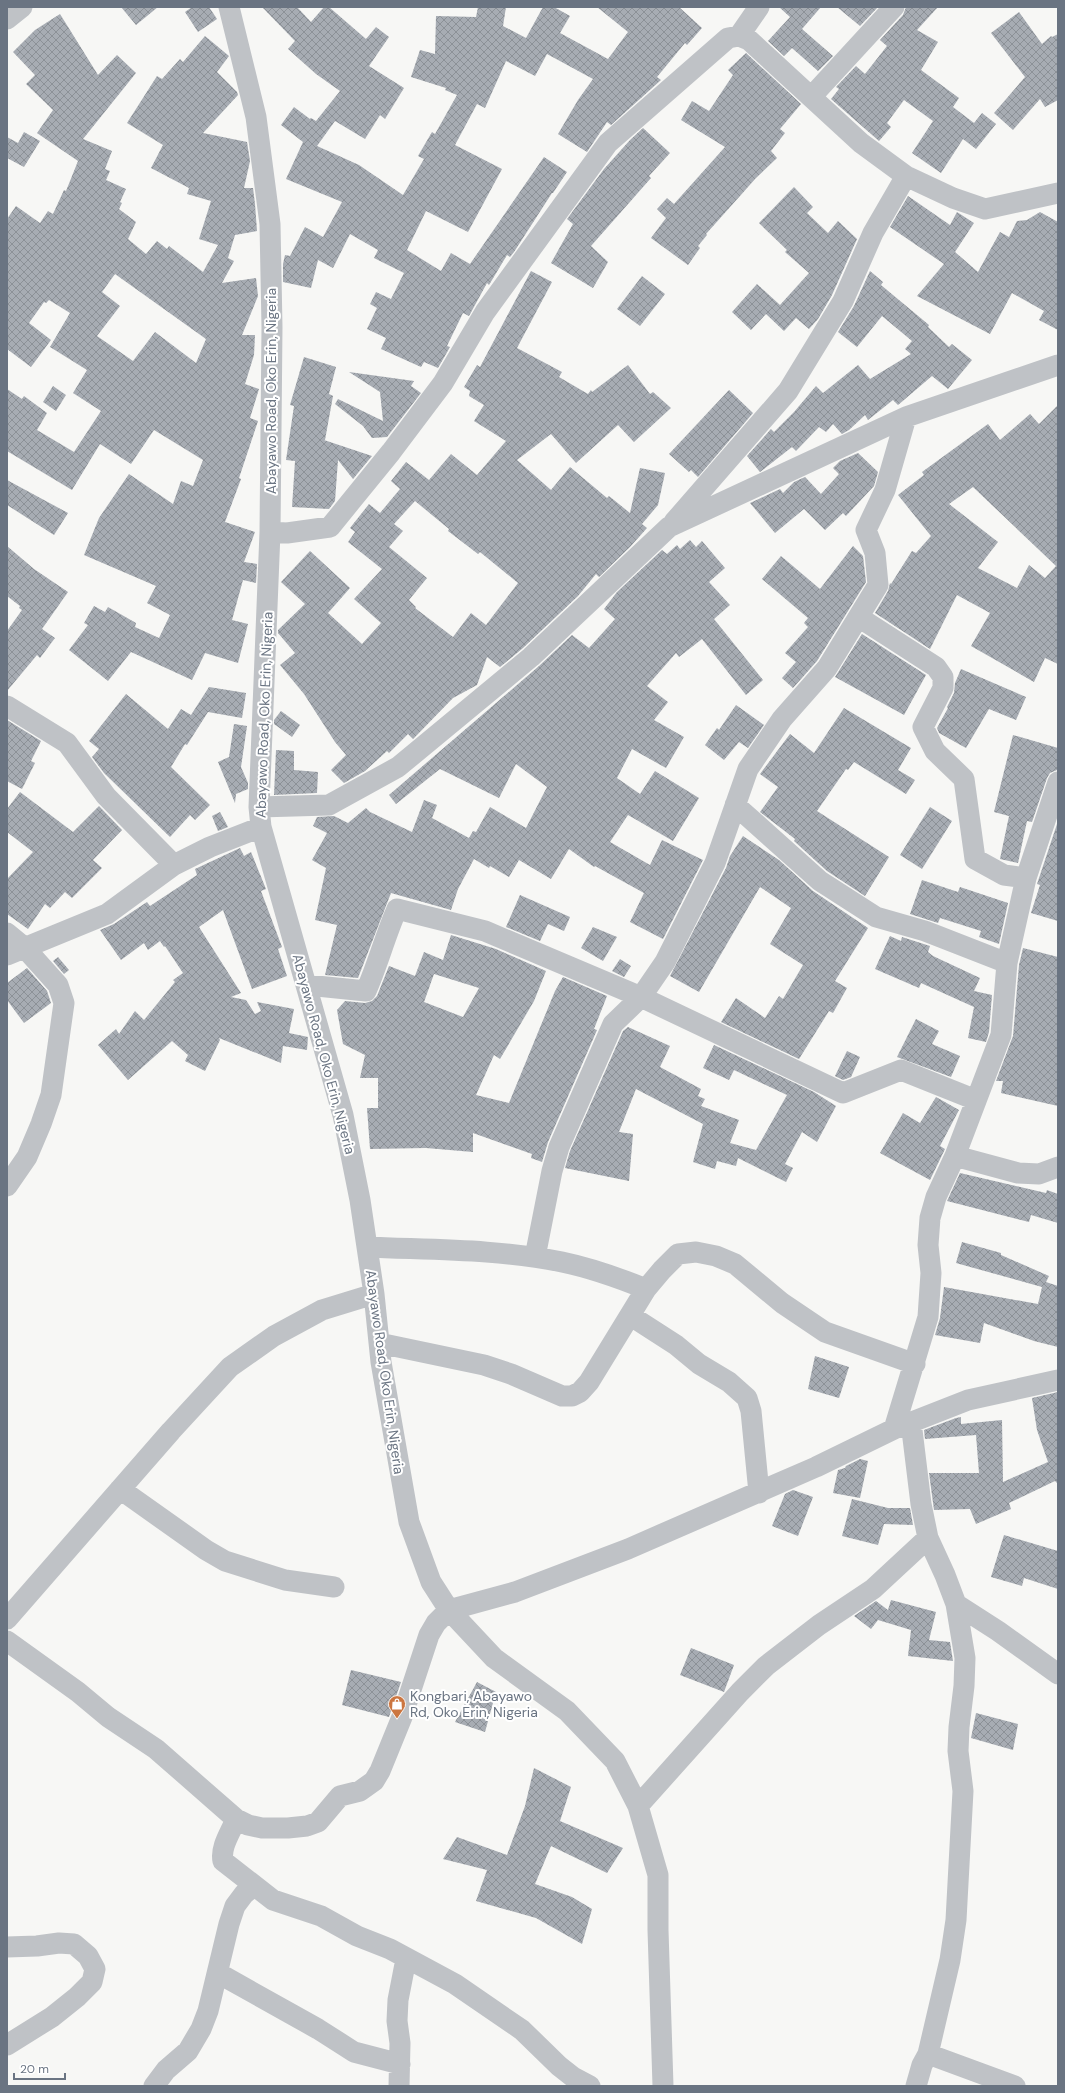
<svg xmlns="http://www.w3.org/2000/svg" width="1065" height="2093" viewBox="0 0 1065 2093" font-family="'DM Sans',sans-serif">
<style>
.building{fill:url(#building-cross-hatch);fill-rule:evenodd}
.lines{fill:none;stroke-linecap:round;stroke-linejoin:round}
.minor{stroke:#bfc2c6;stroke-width:21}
.labels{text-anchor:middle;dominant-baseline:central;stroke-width:4;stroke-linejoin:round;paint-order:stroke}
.street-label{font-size:14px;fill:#6a7482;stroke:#fff}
.poi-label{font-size:14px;fill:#6a7482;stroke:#fff;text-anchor:start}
</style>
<defs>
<pattern id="building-cross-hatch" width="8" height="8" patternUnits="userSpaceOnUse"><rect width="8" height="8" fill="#a7acb3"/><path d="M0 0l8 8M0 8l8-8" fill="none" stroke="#8c9197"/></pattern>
</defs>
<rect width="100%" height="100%" fill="#f7f7f5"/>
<path class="building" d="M121 7H158L136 25Z
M192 7H209L217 19 198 32 185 12Z
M262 7H297L311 22 324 7H329L366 39 376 27 389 37 369 66 404 88 385 119 380 115 365 139 335 121 317 146 359 165 403 195 424 159 418 156 432 132 435 134 457 95 445 90 446 88 411 77 420 50 435 54 436 16 476 17 478 7H506L503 26 526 38 543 7H554L570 16 560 33 608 59 628 32 597 7H679L702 28 687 45 685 43 657 77 661 80 611 125 607 122 587 152 558 134 578 100 593 79 547 54 535 76 506 61 485 108 477 104 455 145 502 169 468 232 426 211 407 250 441 271 451 253 470 264 544 157 567 172 553 193H552L514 252 510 257 507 255 489 285 487 283 469 316 463 313 447 346 450 347 438 368 424 362 421 367 381 349 386 338 367 329 377 308 370 304 376 292 391 299 404 273 374 258 378 250 350 234 333 268 318 260 311 288 283 282V264L285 255 290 256 305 227 323 237 342 202 286 179 303 142 281 125 294 107 310 119 311 118 316 121 340 91 316 74 288 49 295 41Z
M779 7H821L802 29 833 56 818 71 792 48 784 56 768 41 790 17Z
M837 7H878L860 26Z
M906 7H938L917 30 938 42 921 70 959 98 953 107 974 123 982 113 996 124 976 149 963 139 941 173 912 153 933 121 904 100 887 123 891 127 879 141 831 99 839 89 836 87 856 66 865 74 887 46 880 40 903 15Z
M1019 12 1042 44 1051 36 1052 37 1058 34V100L1045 107 1040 99 1013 130 994 113 1025 77 991 33Z
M60 14 98 75 117 55 136 73 83 139 112 151 105 169 110 171 106 180 126 189 120 202 122 203 119 209 136 222 128 239 146 254 157 241 167 249 169 246 203 272 218 245 199 239 211 201 187 194 189 188 151 168 163 145 127 123 157 76 162 79 180 59 183 62 205 36 229 56 217 72 237 92 238 95 203 133 247 142 250 161 244 188H253L255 204 257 231 235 235 228 258 234 261 222 283 256 278 258 296 242 335H255L254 355 245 384 259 389 250 418 258 421 239 478 241 479 225 522 255 532 244 562 257 564 256 583 243 580 232 620 248 624 238 663 205 653 192 680 131 652 108 681 69 650 88 625 84 623 94 606 105 612 108 607 136 623 135 627 159 638 170 615 147 603 156 586 84 555 99 518 129 474 173 504 181 481 193 486 203 460 154 430 131 464 100 444 72 490 7 451V389L22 399 24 396 47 413 37 430 74 452 101 411 73 393 87 370 50 347 70 313 49 300 46 303 44 302 29 323 51 340 31 367 7 349V219L16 206 40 223 48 211 53 214 64 190 66 191 78 161 37 133 53 110 26 84 35 75 13 52 35 30ZM115 274 206 339 196 363 155 332 133 361 97 336 120 306 102 292Z
M746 53 801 104 780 129 785 133 771 151 777 158 756 178 706 234 707 235 698 246 700 248 688 265 651 238 666 218 657 209 667 198 674 204 725 147 681 120 692 101 709 111 733 75 728 70Z
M643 128 670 153 649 176 651 178 591 246 608 262 593 288 551 263 573 224 567 219 604 169 630 140Z
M24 132 40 141 24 167 7 158V137L18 143Z
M794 187 813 207 807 213 828 233 838 221 857 239 832 295 818 319 809 329 796 318 784 331 766 314 751 330 732 312 757 284 780 305 809 273 785 252 787 250 759 223Z
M908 196 950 225 957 212 974 223 955 252 978 272 1000 232 1009 237 1017 221 1027 220 1040 212 1058 222V330L1039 320 1044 311 1012 293 990 334 917 296 944 264 890 227Z
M531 271 552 282 517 348 562 372 559 377 588 394 591 390 592 392 628 365 650 394 653 392 671 408 634 442 618 425 576 463 551 434 517 460 551 490 570 467 607 498 609 496 630 513 640 468 665 473 658 505 642 524 647 528 630 547 599 577 596 574 578 596 523 648 500 667 487 657 477 685 453 698 413 739 408 734 389 753 387 751 365 771 344 783 331 770 346 755 335 742 304 694 280 665 295 653 278 633V630L305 604 281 582 310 551 350 588 328 613 362 644 381 623 354 599 382 569 348 542 355 532 350 528 369 504 380 513 400 489 391 481 406 462 429 480 451 454 477 475 506 441 474 421 484 405 469 396 470 391 464 387 477 365 480 367ZM415 501 449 529 448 531 478 554 480 552 518 583 486 625 471 613 453 637 415 608 416 607 409 600 427 578 389 547 403 531 394 524Z
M870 271 883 282 881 285 929 325 928 327 949 347 952 344 972 360 948 389 932 376 898 405 893 400 868 420 865 415 849 430 842 434 833 424 826 432 819 427 796 451 792 447 760 472 747 456 771 429 774 432 794 412 816 386 823 393 858 365 870 379 911 354 905 349 912 341 882 316 857 347 838 332 854 306Z
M642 276 665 294 640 326 617 309Z
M304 357 336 367 329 394 333 396 325 440H324L372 456 353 479 338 460 335 501 329 509 292 507 295 461 286 460 294 406 290 405Z
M349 372 414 381 411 386 421 393 387 437 372 438 363 426 335 404 338 399 383 421 380 392Z
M53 386 66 395 56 411 43 402Z
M729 390 753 413 698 477 691 470 689 472 669 454Z
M1058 405V664L1045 658 1034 682 971 646 990 613 957 595 930 649 875 613 888 591 890 583 891 584 912 551 916 553 931 536 898 495 924 475 922 472 988 424 1000 440 1030 414 1039 424ZM973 487 1056 566 1045 578 1029 565 1017 588 978 568 998 542 949 504Z
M858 453 878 472 874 486 846 516 843 513 825 530 804 509 775 533 750 503 780 489 783 493 794 482 805 477 821 494 839 474 833 468 840 461Z
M7 480 68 513 54 535 7 505Z
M690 540 696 547 702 541 725 568 709 582 730 605 714 619 763 680 746 695 702 639 679 657 676 653 647 686 668 702 654 720 684 737 666 768 632 749 617 778 640 794 655 771 699 798 673 841 628 815 610 842 650 865 662 840 703 860 663 939 630 922 644 893 595 866 594 867 569 849 551 879 519 860 509 877 490 866 489 868 474 859 458 889 451 910 391 893 358 978 325 975 337 925 315 920 326 868 312 860 327 833 313 826 317 817 334 816 348 823 366 808 370 812 412 832 424 800 437 805 432 818 469 838 473 831 476 832 490 807 526 828 547 787 516 764 499 798 440 769 396 804 389 795 539 666 572 635 589 648 615 619 604 609 617 592 662 550 667 554 677 545 680 549Z
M7 546 34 569 68 592 42 629 55 638 40 658 37 655 7 691V631L22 610 19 608 20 606 7 596Z
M853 546 863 556 866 582 817 661 793 688 782 678 796 662 785 653 808 627 804 623 808 618 762 579 781 556 820 589Z
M862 634 926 675 904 715 835 677Z
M961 669 1026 697 1016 720 989 709 966 748 939 733 937 728 948 708 947 707 954 693 955 683Z
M209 687 246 693 242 718 208 712 187 745 185 744 171 767 210 805 195 820 190 815 170 837 104 773 92 757 99 749 89 741 126 694 168 729 181 709 191 715Z
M736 705 764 725 748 748 739 742 724 760 705 745 717 728 719 730Z
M844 708 911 748 898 770 915 780 906 794 854 762 848 770 846 769 817 811 889 857 865 896 827 871 794 841 795 839 760 812 778 787 760 774 790 734 814 753Z
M281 711 300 725 292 737 274 724V720Z
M7 720 41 741 31 761 35 763 22 789 7 781Z
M234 724 247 726 241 767 248 783V789L236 794 235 803 218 762 229 757Z
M1013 735 1058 748 1057 770 1050 773 1047 778 1032 822 1027 821 1018 863 1000 859 1009 816 994 812Z
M276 750 294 751V770L318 772 317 793 274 795Z
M20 792 73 832 99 806 122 830 93 860 102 868 72 898 65 892 50 908 45 904 28 929 7 914V879L33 852 7 832V809Z
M930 807 952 821 922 869 900 855Z
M220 812 228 827 218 831 212 816Z
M1057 824H1058V921L1031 913 1040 885 1037 884Z
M743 836 779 860 813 891 868 928 835 981 847 988 833 1013 829 1011 799 1059 721 1022 736 998 765 1018 779 996 783 999 803 965 770 944 791 908 760 887 699 992 670 976 726 868 730 856Z
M240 848 244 856 251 852 266 889 261 891 282 947 278 949 287 976 252 989 223 910 199 927 241 993 231 997 246 1000 255 1014 261 1011 257 1002 294 1009 289 1033 308 1037 307 1050 283 1046 281 1063 219 1038 220 1040 205 1071 185 1061 188 1055 172 1041 128 1080 98 1045 116 1029 119 1034 135 1011 144 1020 175 982 173 980 183 973 165 946 164 947 160 941 148 950 144 943 121 960 100 930 114 924 147 902 150 906 197 875 195 869Z
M922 880 958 892 960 887 1008 903 999 944 979 937 981 931 940 918 938 923 910 914Z
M520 895 570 917 564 931 548 924 540 941 506 927Z
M593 927 617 937 603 961 581 948Z
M451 935 496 949 546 971 534 1001 500 1059 494 1055 476 1095 509 1103 555 991 563 977 607 996 594 1029 597 1030 548 1142 542 1162 531 1158 532 1154 473 1133V1152L426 1148 370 1149 367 1108H378V1078H360L365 1055 343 1044 337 1010 345 1001 365 1003 372 1001 377 996 389 966 415 976 424 952 443 960ZM434 974 479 988 463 1017 424 1002Z
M890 936 901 941 902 937 930 946 928 952 933 956 980 978 974 991 992 995 989 1032 986 1042 968 1038 974 1007 921 983 919 988 875 969Z
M1023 948 1058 957V1106L1001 1093 1003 1081H996L1013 1036 1019 965Z
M58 957 69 970 64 974 53 961Z
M620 959 631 966 624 977 612 971Z
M27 968 47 991 51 1003 24 1023 7 1000V983Z
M916 1019 939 1031 932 1044 960 1056 951 1077 897 1057Z
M628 1027 670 1046 660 1067 701 1089 698 1096 705 1099 701 1106 739 1120 730 1143 756 1150 787 1095 734 1070 729 1080 703 1068 714 1045 814 1092 836 1106 817 1142 802 1132 785 1164 793 1168 786 1182 738 1158 736 1166 717 1161 715 1169 693 1162 703 1124 636 1089 619 1132 633 1134 629 1181 565 1168 570 1151 623 1031Z
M847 1051 860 1057 851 1077 843 1080 835 1076Z
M936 1097 959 1110 940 1146 945 1149 930 1180 880 1153 903 1113 920 1123Z
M960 1173 1046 1193 1047 1190 1058 1194V1223L1031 1215 1029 1222 947 1201Z
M962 1242 1001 1253V1255L1049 1276 1046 1282 1058 1286V1347L1034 1341 984 1323 980 1343 935 1335 940 1318 944 1287 1038 1304 1042 1287 956 1263Z
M815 1356 849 1367 839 1398 808 1389Z
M1058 1392V1484L1055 1481 1009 1503 1011 1509 976 1524 970 1509 934 1510 929 1473H979L976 1435 925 1439 924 1430 956 1418 961 1417V1424L1002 1420 1003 1482 1048 1462 1037 1430 1032 1398Z
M860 1459 868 1461 860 1498 833 1493 838 1470 845 1468 846 1466Z
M793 1490 813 1497 798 1536 772 1526 785 1494Z
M852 1499 888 1508H910L913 1525 884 1524 878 1545 842 1536Z
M1004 1535 1058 1551V1589L1024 1578 1022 1586 991 1577Z
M891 1600 936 1612 929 1640 950 1642 953 1661 908 1656 911 1630 878 1620 871 1629 854 1616 876 1601 888 1610Z
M691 1648 734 1665 724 1692 680 1675Z
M351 1670 401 1682 389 1717 342 1705Z
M477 1682 496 1692 485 1732 455 1722Z
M976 1713 1018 1724 1013 1750 971 1738Z
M534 1768 571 1787 560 1821 623 1848 607 1873 551 1846 535 1884 572 1897 592 1909 582 1944 536 1918 476 1901 487 1870 443 1859 457 1837 507 1855 525 1806Z"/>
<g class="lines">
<path class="minor" d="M229 7 256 117 270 224 272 327 270 532 259 807 261 827 343 1115 360 1200 374 1294 381 1362 409 1522 431 1582 449 1610 494 1658 567 1711 615 1761 638 1806 658 1875V1930L663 2086
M7 19 22 7
M739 36 759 7
M812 96 894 7
M674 522 788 391 843 301 873 233 906 176
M270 532 287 533 330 527 391 452 443 383 485 312 608 143 728 38 739 36 749 40 861 143 906 176 953 198 985 209 1058 193
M860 618 936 667 943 677V688L923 727 935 751 964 779 975 859 1004 875 1026 878
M7 706 67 743 106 796 174 865
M735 805 820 881 876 917 925 931 1007 963
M259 807 329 805 398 767 531 657 669 527 906 417 1058 365
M7 933 24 947 58 985 64 1003 51 1095 41 1124 27 1157 7 1186
M7 955 107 914 174 865 210 847 261 827
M307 985 366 991C378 964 385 936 397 909L485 931 641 997 843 1093 901 1070 976 1100
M955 1156 1018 1173 1039 1174 1058 1167
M367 1247C432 1250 498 1249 562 1262 591 1268 619 1278 646 1289
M535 1257 552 1171 559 1147 613 1024 641 997 665 962 715 863 748 769 782 719 827 668 878 585 875 553 866 530 885 490 906 417
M631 1316 676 1345 699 1364 729 1382 747 1398 751 1411 759 1493
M379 1343 484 1365 511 1374 562 1396H572L580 1392 589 1382 646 1289 662 1270 678 1254 696 1252 716 1256 735 1264 782 1303 825 1332 915 1364
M911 1422 921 1504 928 1538 945 1575 956 1604 965 1658 964 1686 959 1727 958 1751 963 1791 956 1920 950 1960 928 2054 922 2065 916 2086
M894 1429 928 1317 931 1273 928 1245 930 1218 936 1197 955 1156 1001 1035 1007 963 1026 878 1058 782
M120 1489 206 1550 225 1561 285 1580 334 1587
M956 1604 998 1631 1058 1674
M7 1619 171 1431 230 1367 274 1336 322 1310 374 1294
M7 1641 78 1692 108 1717 156 1749 236 1819 248 1825 262 1828H288L307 1826 318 1822 340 1796 360 1791 374 1781 380 1771 402 1717 429 1635 436 1623 449 1610 515 1592 628 1549 816 1467 894 1429 968 1400 1058 1380
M638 1806 740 1692 766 1666 819 1625 873 1589 928 1538
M236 1819C231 1832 220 1847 223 1861L273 1900 321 1916 357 1936 390 1949 455 1984 522 2030 559 2066 573 2077 590 2086
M7 1947 37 1946 59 1943 74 1944 88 1956 95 1969 92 1982 77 1997 52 2017 7 2045
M218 1973 318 2029 354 2052 400 2064
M928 2054 1015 2086
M154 2086 166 2070 188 2051 201 2029 208 2011 229 1924 235 1906 244 1894 254 1886
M399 2086 400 2043 397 2021 398 2000 406 1959"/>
</g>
<defs>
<g id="shop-pin" transform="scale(0.9)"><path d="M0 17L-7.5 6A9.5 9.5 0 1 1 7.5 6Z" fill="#cc7640" stroke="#fff"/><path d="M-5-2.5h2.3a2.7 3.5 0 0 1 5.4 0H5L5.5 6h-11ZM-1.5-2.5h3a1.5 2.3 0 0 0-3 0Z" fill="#fff"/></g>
</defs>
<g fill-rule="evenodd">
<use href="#shop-pin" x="397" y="1704"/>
</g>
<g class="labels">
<g class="street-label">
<text transform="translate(271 391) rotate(-90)">Abayawo Road, Oko Erin, Nigeria</text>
<text transform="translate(264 715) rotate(-88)">Abayawo Road, Oko Erin, Nigeria</text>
<text transform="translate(324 1054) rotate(75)">Abayawo Road, Oko Erin, Nigeria</text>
<text transform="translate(385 1372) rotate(82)">Abayawo Road, Oko Erin, Nigeria</text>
</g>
<g class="poi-label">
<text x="410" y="1696">Kongbari, Abayawo<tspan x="410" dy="16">Rd, Oko Erin, Nigeria</tspan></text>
</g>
</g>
<rect width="1065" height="2093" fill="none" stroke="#6a7482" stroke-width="16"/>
<path d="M14 2073v6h51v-6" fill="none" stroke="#6a7482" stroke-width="2"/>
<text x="20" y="2073" font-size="12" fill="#6a7482" stroke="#ffffff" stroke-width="3" paint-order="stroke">20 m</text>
</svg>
